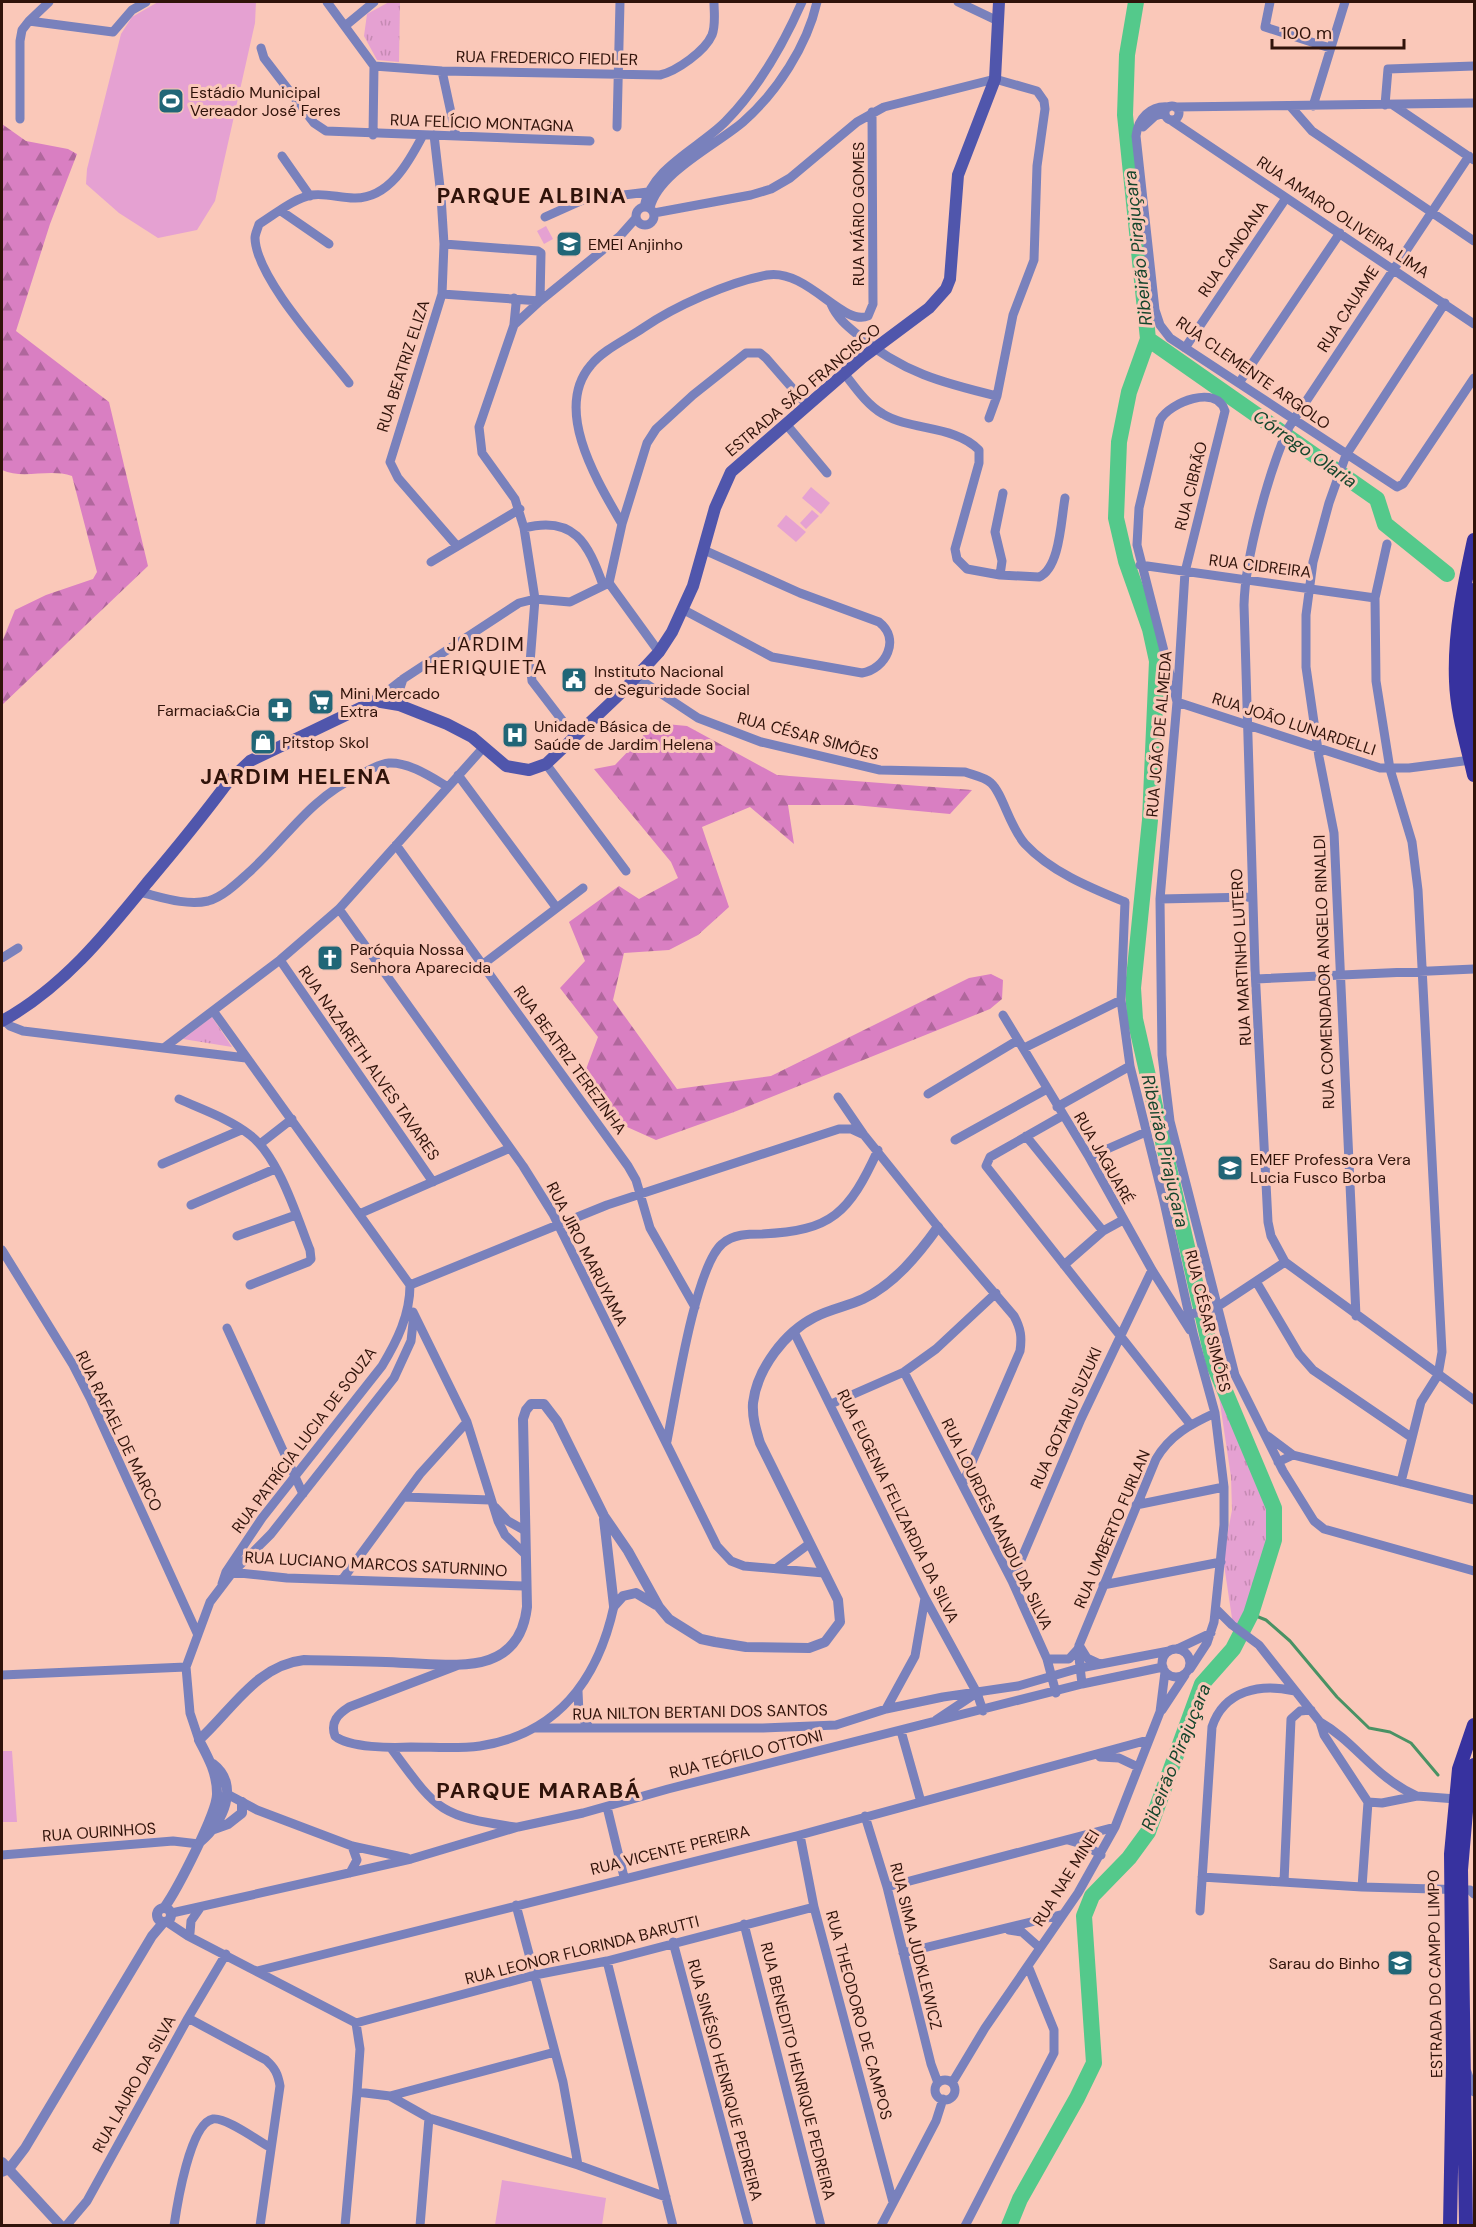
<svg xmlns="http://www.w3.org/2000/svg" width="1476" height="2227" viewBox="0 0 1476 2227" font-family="'DM Sans',sans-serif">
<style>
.grass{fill:#e5a1d2}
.forest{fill:url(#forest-firs)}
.park{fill:url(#park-tufts)}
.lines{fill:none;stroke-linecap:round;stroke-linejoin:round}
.stream{stroke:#499264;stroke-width:3}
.river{stroke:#54c98b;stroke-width:16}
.minor{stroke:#7981bc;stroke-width:9}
.tertiary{stroke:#7981bc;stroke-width:10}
.secondary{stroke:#5056ac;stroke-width:12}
.primary{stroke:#37329f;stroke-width:14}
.labels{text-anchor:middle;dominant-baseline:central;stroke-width:6;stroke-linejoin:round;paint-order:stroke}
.street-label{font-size:16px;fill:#30130a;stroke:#fac8b9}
.poi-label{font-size:16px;fill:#30130a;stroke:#fac8b9;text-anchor:start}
.water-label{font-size:18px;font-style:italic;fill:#15452c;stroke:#fac8b9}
.quarter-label{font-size:20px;letter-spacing:1.5px;fill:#30130a;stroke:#fac8b9}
.district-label{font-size:22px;font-weight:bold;letter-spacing:1.5px;fill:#30130a;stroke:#fac8b9}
</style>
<defs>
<pattern id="forest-firs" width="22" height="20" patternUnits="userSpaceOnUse" patternTransform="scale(1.5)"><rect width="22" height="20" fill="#d97fc2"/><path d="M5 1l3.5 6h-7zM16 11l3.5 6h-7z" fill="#b0679c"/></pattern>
<pattern id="park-tufts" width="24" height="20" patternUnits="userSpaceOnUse" patternTransform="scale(1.5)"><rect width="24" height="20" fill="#e5a1d2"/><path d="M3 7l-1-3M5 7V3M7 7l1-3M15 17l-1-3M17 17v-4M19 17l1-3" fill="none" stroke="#c58ab3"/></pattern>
</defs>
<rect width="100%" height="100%" fill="#fac8b9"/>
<path class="grass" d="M158 2H256L255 23 215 201 197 230 158 238 119 213 86 184 87 169 121 34 132 17Z
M546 226 553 239 544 244 537 231Z
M811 487 830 503 821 514 802 498Z
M812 510 819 516 806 529 800 523Z
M786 515 806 532 796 542 777 526Z
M2 1751H12L17 1822H2Z
M502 2180 606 2198 602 2225H495Z"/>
<path class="forest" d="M2 124 26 141 68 149 77 154 50 224 16 331 109 402 148 566 2 705V642L15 610 46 595 93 579 97 572 72 476C49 468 23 480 2 470Z
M655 723 687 726 777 775 972 790 950 814 854 805H788L794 844 750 807 702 827 729 907 698 935 669 950 624 953 613 1000 677 1089 771 1076 969 978 991 974 1003 980 1002 999 990 1009 734 1112 656 1140 616 1122 585 1072 598 1037 560 988 585 961 569 922 619 886 639 899 678 878 671 862 594 769 615 765Z"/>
<path class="park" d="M389 2H400L399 62 377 60 364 36 367 14Z
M212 1017 232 1047 183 1039Z
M1218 1390 1253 1459 1268 1513 1270 1554 1245 1627 1233 1625 1223 1558 1232 1510 1231 1477Z"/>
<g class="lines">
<path class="stream" d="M1251 1614 1266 1620 1290 1641 1337 1697 1369 1728 1390 1732 1411 1743 1438 1775"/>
<path class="river" d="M1148 339 1377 499 1385 524 1447 574
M1009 2226 1020 2199 1077 2098 1094 2063 1084 1916 1092 1896 1129 1858 1148 1832 1202 1684 1233 1649 1251 1614 1274 1540V1508L1214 1365 1135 1019 1133 988 1150 820 1157 661 1150 629 1126 561 1116 518 1119 442 1129 392 1148 339 1125 115 1127 55 1136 2"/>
<path class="minor" d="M327 2 374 66 373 135
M958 2 998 21
M1270 2 1265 27 1330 48
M29 21 113 32 132 10 146 2
M345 26 374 2
M261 48 264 58 314 123 326 131 590 141
M374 66 442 71 660 75C677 71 705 51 712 35 716 25 714 12 714 2
M442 71 456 136
M1385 105 1388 69 1474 66
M1393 105 1474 160
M1165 113a7 7 0 1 1 14 0a7 7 0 1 1-14 0Z
M1313 106 1345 2
M1169 107C1150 105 1138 119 1136 136L1155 310 1160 325 1170 338 1397 487 1403 484 1474 378
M1175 107 1474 103
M1291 107 1312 131 1474 241
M20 119V41L22 30 29 21 49 2
M1172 121 1474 324
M617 127 620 2
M1143 127 1155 116 1165 113
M434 135 441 196 444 244 442 294 390 462 398 478 457 546
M282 156 310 196
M1469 156 1289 427C1269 470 1245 558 1244 605L1255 969 1268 1222 1271 1236 1285 1262 1474 1400
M636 216a9 9 0 1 1 18 0a9 9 0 1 1-18 0Z
M644 207C651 168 699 148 725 122 759 88 783 45 802 2
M650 208C658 173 716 145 743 122 777 92 807 46 817 2
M281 211 329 244
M654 213 751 195 771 189 790 178 857 122 884 107 995 79 1037 91 1044 101 1045 109 1037 166 1034 260 1013 315 997 396 989 418
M545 217 583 200 648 192
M444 244 538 251 541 253 540 301
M442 294 540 301
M514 298 516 304 514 324
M831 304C837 318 847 326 858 335 901 372 943 383 997 396
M1185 348 1286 198
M844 373C855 387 867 405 883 414 911 431 955 425 979 450V463L955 549 957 559 967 569 1000 575 1039 577C1060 568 1061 520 1065 498
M349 383C324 351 256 278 255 238 255 234 258 228 259 224 274 215 294 198 312 195 326 193 340 198 354 198 389 199 409 162 423 135
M1239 383 1340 233
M786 424 827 473
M622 524C599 484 552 410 591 365 603 350 627 339 643 328 675 306 729 282 767 275 807 268 843 327 868 316L873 304 872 112
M524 528C574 515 588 543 603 585
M1387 544 1375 598 1376 681 1390 769 1412 842 1418 890 1442 1352 1438 1375 1421 1402 1401 1482
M431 562 520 509
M1140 565 1375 598
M1000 575 1002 561 995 532 1003 493
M684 610 772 657 862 673C886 669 901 639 879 622L800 593 704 550
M659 652 609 583 622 524 647 443 656 429 693 395 746 353H760L766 358 807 405
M636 677 698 718 761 742 880 770 965 772C973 775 985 777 991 783 1003 794 1009 826 1025 844 1051 872 1091 888 1125 902L1121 1000 1130 1066 1164 1202 1193 1333 1215 1413 1224 1487V1525L1214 1622 1207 1643 1190 1669
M375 701 403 679 519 603 535 599 570 602 609 583
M399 705V691L403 679
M575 737 532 681 530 663 535 599 524 528 515 499 482 453 479 427 514 325 540 301 620 236 636 218
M1471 760 1409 768H1380L1177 702 1137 545 1139 508 1160 420C1170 402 1217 384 1225 411L1185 572 1177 702 1160 899 1162 1055 1170 1121 1235 1375 1283 1471 1314 1521 1324 1529 1474 1571
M546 764 626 871
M458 775 556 907
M396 845 628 1166 636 1180 650 1228 695 1307
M140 892C161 897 186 906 208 901 222 897 235 885 246 875 288 838 305 802 359 775 368 771 378 764 389 763 409 762 431 777 448 787
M1160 899 1252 897
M339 909 523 1166 553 1214 717 1546 731 1561 744 1566 824 1573
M2 958 18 948
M280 960 433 1182
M482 965 583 888
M1256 979 1474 969
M214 1012 410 1285C410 1315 397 1341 382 1366L262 1518 226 1572 222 1584
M1003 1015 1089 1157 1152 1270 1190 1330
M4 1020 10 1026 23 1031 246 1058
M165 1047 280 960 339 909 483 748
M1024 1048 1121 1000
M928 1094 1018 1040
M838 1097 864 1135 938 1227 1014 1316C1021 1329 1022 1337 1020 1351L963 1483
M179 1099C203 1110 230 1119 250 1135 279 1157 297 1217 310 1250L311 1259 308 1262 250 1285
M1057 1107 1130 1066
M1062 1116 990 1157 986 1166 1190 1424
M1026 1136 1103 1231
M955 1140 1047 1089
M260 1144 292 1119
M1089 1157 1146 1132
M162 1164 241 1130
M191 1205 275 1169
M359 1214 510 1148
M237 1236 296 1215
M2 1250 73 1365 90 1398 197 1633
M1064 1265 1103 1231 1123 1220
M1257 1283 1299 1354 1313 1370 1411 1437
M410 1285 607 1205 839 1129H851L864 1135
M413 1312 467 1422 498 1521 505 1535 524 1553
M1185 1316 1217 1307 1285 1262
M1356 1316 1334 833 1319 757 1306 667V615L1313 562 1329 503 1346 455 1445 303
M227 1328 303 1494
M794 1332 925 1598 977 1693 983 1711
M904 1372 1012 1581 1047 1659 1056 1693
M831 1404 904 1372 936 1349 996 1293
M1266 1435 1293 1455
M667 1441C675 1401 695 1267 722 1244 733 1234 748 1234 762 1234 832 1231 849 1213 878 1150
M1278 1462 1293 1455 1474 1500
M404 1497 490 1500
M1136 1505 1224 1487
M495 1507 508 1521 524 1530
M778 1567 809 1544
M230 1572 287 1578 524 1586
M342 1580 420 1474 467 1422
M1012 1581 1081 1419 1152 1270
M1103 1585 1221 1562
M1216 1609 1232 1625 1259 1645 1320 1722C1357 1743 1374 1777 1417 1796
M1079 1645 1087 1658 1100 1664
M1162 1663a14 14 0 1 1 28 0a14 14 0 1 1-28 0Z
M1177 1649 1211 1633
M1047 1659H1069L1078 1649
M456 1666 349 1707C338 1714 330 1722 335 1736 349 1748 393 1748 411 1747 434 1747 458 1749 480 1746 558 1734 598 1679 614 1606
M2 1675 186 1667
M1082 1684 1078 1649 1080 1643 1156 1459C1170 1435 1191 1424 1215 1413
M578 1691 579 1714 590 1728
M886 1709 915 1656 925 1598
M1162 1710 1185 1675
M936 1720 975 1694
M1320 1722 1324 1735 1368 1802
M537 1728H763L836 1725 886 1709 943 1697 1018 1686 1080 1668 1169 1651
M901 1731 921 1802
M199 1740 190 1713 186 1667 210 1602 232 1573 271 1534 394 1378 411 1341 414 1314
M391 1748C437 1810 438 1816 515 1827
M1100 1757 1119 1758 1138 1767
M227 1794 257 1810 352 1846 407 1858
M1368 1802 1382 1803 1417 1796 1456 1799
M607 1807 624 1877
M865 1816 887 1887 931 2064 938 2083
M800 1835 814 1907 893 2202
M1068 1840 1085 1845 1101 1855
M2 1855 173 1841 199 1844
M350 1873 357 1860 352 1846
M1202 1877 1362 1887 1470 1890 1474 1894
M1284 1882 1291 1719 1300 1711 1311 1710
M887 1887 1115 1827
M1362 1887 1368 1802
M516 1905 563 2082 578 2165
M1200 1911 1212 1727C1224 1690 1261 1683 1294 1691
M172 1913 411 1859 518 1827 583 1813 668 1789 1082 1684 1163 1667
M167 1922 188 1936 356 2023 360 2049 357 2092 345 2226
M744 1924 821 2226
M1009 1930 1022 1932 1040 1948
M190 1933 191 1921 200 1908
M673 1942 749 2226
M903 1953 1060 1915
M607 1961 673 2226
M257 1971 800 1835 1148 1740
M188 2018 266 2060C275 2068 278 2074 280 2086L260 2226
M356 2023 535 1975 607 1961 814 1907
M1467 2072 1474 2092
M935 2090a10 10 0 1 1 20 0a10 10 0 1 1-20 0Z
M952 2083 985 2028 1078 1893 1115 1827 1160 1712 1165 1672
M357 2092 390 2096 429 2118 578 2165 666 2197
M390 2096 555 2052
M66 2226 87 2201 188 2018 226 1954
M174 2226C177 2205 190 2123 213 2119 226 2117 258 2141 271 2148
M420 2226 429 2118
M881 2226 936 2121 943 2099
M965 2226 1054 2053V2030L1028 1966"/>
<path class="tertiary" d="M604 1519 614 1606
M614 1606 623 1596 636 1593 656 1605
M214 1829 228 1824 242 1813V1802
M201 1841C222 1824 241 1785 213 1764
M157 1915a7 7 0 1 1 14 0a7 7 0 1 1-14 0Z
M164 1908C177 1890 218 1811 217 1793 217 1773 208 1757 199 1740 232 1710 257 1665 304 1660 338 1661 372 1661 406 1663 457 1665 519 1676 527 1607L523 1419 526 1410 531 1404H544L557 1421 604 1516 628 1551 659 1607 669 1619 701 1639 715 1642 746 1647 809 1648 825 1642 840 1622 838 1600 760 1443C756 1430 752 1417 753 1403 757 1369 785 1332 815 1317 830 1309 848 1306 863 1299 894 1284 918 1255 938 1227
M2 2162 61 2226
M2 2172 9 2169 25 2148 152 1936 163 1923"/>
<path class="secondary" d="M2 1021C62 988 105 935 147 883 175 850 202 817 228 782L250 761 375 701 399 705 447 724 472 737 506 766 529 770 546 764 622 692 659 652 672 632 693 586 715 508 731 472 862 358 929 308 946 289 950 279 958 175 995 79 999 2"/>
<path class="primary" d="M1474 540C1464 586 1454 634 1456 681 1457 713 1467 744 1474 775
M1474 590C1464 638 1463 686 1474 734
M1450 2226 1453 2062 1451 1854 1459 1769 1474 1725
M1466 2226 1461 1870 1467 1800 1474 1765"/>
</g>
<defs>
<g id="stadium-square" transform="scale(1.35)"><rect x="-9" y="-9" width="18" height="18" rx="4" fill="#216677" stroke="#fac8b9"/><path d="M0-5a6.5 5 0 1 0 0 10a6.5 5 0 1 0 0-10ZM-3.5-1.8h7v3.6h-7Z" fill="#fff"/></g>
<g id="school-square" transform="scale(1.35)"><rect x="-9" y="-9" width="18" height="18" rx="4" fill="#216677" stroke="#fac8b9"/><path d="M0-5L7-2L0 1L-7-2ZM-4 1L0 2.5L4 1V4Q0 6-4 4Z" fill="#fff"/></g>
<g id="civic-square" transform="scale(1.35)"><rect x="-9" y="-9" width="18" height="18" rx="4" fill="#216677" stroke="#fac8b9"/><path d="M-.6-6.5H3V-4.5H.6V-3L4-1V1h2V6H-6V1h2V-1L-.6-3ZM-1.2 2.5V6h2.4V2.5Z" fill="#fff"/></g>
<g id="supermarket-square" transform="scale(1.35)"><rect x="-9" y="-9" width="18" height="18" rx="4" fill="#216677" stroke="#fac8b9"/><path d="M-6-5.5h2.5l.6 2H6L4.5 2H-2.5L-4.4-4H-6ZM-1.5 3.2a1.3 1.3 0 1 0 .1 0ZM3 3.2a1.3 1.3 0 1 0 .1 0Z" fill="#fff"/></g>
<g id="pharmacy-square" transform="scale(1.35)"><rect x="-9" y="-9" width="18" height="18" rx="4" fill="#216677" stroke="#fac8b9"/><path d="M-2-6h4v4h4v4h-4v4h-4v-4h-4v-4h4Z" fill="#fff"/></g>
<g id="hospital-square" transform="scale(1.35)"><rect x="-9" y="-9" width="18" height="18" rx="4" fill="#216677" stroke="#fac8b9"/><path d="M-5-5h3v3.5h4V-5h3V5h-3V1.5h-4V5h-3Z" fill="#fff"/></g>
<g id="shop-square" transform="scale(1.35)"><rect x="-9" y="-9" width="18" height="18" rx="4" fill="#216677" stroke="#fac8b9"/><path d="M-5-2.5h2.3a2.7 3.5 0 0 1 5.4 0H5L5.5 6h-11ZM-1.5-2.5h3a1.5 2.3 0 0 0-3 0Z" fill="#fff"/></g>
<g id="church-square" transform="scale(1.35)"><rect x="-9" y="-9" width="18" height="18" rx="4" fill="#216677" stroke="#fac8b9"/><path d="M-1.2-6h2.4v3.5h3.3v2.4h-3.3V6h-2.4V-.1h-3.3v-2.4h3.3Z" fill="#fff"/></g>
<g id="university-square" transform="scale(1.35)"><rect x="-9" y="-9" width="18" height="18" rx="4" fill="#216677" stroke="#fac8b9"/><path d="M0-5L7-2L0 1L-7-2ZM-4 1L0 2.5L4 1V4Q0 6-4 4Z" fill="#fff"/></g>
</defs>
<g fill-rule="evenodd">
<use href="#stadium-square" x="171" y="101"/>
<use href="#school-square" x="569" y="244"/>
<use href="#civic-square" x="574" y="680"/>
<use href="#supermarket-square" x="321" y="702"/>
<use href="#pharmacy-square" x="280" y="710"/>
<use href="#hospital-square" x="515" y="735"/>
<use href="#shop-square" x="263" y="742"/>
<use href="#church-square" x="330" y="958"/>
<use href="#school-square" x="1230" y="1168"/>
<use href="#university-square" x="1400" y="1963"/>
</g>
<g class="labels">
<g class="street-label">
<text transform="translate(547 58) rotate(1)">RUA FREDERICO FIEDLER</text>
<text transform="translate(482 123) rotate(2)">RUA FELÍCIO MONTAGNA</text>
<text transform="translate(858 214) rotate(-90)">RUA MÁRIO GOMES</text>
<text transform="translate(1343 217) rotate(34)">RUA AMARO OLIVEIRA LIMA</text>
<text transform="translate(1233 249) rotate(-56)">RUA CANOANA</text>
<text transform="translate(1348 309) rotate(-57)">RUA CAUAME</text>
<text transform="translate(403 366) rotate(-72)">RUA BEATRIZ ELIZA</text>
<text transform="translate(1253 373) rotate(35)">RUA CLEMENTE ARGOLO</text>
<text transform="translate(803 390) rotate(-40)">ESTRADA SÃO FRANCISCO</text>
<text transform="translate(1191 486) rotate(-76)">RUA CIBRÃO</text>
<text transform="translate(1260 566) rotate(7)">RUA CIDREIRA</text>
<text transform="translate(1294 724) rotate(18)">RUA JOÃO LUNARDELLI</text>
<text transform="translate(1159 734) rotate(-85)">RUA JOÃO DE ALMEDA</text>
<text transform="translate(808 736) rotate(15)">RUA CÉSAR SIMÕES</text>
<text transform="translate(1241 957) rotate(-93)">RUA MARTINHO LUTERO</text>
<text transform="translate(1324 972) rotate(-92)">RUA COMENDADOR ANGELO RINALDI</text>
<text transform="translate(570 1060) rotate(54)">RUA BEATRIZ TEREZINHA</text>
<text transform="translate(369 1063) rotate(55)">RUA NAZARETH ALVES TAVARES</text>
<text transform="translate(1104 1158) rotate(60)">RUA JAGUARÉ</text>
<text transform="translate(587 1254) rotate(63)">RUA JIRO MARUYAMA</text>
<text transform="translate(1208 1321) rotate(76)">RUA CÉSAR SIMÕES</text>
<text transform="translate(1066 1418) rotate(-66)">RUA GOTARU SUZUKI</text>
<text transform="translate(119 1431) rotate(64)">RUA RAFAEL DE MARCO</text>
<text transform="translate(304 1440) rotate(-53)">RUA PATRÍCIA LUCIA DE SOUZA</text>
<text transform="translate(898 1506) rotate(64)">RUA EUGENIA FELIZARDIA DA SILVA</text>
<text transform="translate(997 1524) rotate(64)">RUA LOURDES MANDU DA SILVA</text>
<text transform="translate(1112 1529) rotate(-67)">RUA UMBERTO FURLAN</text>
<text transform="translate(376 1564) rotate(3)">RUA LUCIANO MARCOS SATURNINO</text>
<text transform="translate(700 1712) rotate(-1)">RUA NILTON BERTANI DOS SANTOS</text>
<text transform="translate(746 1754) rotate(-14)">RUA TEÓFILO OTTONI</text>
<text transform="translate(99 1832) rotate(-4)">RUA OURINHOS</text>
<text transform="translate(670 1850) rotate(-14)">RUA VICENTE PEREIRA</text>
<text transform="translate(1066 1878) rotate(-58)">RUA NAE MINEI</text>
<text transform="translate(916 1946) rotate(76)">RUA SIMA JUDKLEWICZ</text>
<text transform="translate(582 1950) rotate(-14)">RUA LEONOR FLORINDA BARUTTI</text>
<text transform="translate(1435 1974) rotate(-91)">ESTRADA DO CAMPO LIMPO</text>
<text transform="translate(859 2015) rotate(75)">RUA THEODORO DE CAMPOS</text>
<text transform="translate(798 2071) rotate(76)">RUA BENEDITO HENRIQUE PEDREIRA</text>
<text transform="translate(725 2080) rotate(75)">RUA SINÉSIO HENRIQUE PEDREIRA</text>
<text transform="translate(134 2084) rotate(-61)">RUA LAURO DA SILVA</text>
</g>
<g class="poi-label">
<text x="190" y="92">Estádio Municipal<tspan x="190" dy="18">Vereador José Feres</tspan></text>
<text x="588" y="244">EMEI Anjinho</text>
<text x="594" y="671">Instituto Nacional<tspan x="594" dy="18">de Seguridade Social</tspan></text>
<text x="340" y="693">Mini Mercado<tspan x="340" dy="18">Extra</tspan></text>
<text x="260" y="710" text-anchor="end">Farmacia&amp;Cia</text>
<text x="534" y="726">Unidade Básica de<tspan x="534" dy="18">Saúde de Jardim Helena</tspan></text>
<text x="282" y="742">Pitstop Skol</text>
<text x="350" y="949">Paróquia Nossa<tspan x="350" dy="18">Senhora Aparecida</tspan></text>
<text x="1250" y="1159">EMEF Professora Vera<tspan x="1250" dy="18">Lucia Fusco Borba</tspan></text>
<text x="1380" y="1963" text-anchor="end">Sarau do Binho</text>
</g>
<g class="water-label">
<text transform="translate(1138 248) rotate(-96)">Ribeirão Pirajuçara</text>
<text transform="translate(1305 449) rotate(35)">Córrego Olaria</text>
<text transform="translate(1165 1151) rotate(77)">Ribeirão Pirajuçara</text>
<text transform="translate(1176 1757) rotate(-68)">Ribeirão Pirajuçara</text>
</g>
<g class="quarter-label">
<text x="486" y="644">JARDIM<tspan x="486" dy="23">HERIQUIETA</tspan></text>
</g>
<g class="district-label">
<text x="532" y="195">PARQUE ALBINA</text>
<text x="296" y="776">JARDIM HELENA</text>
<text x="539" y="1790">PARQUE MARABÁ</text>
</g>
</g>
<rect width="1476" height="2227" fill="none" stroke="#30130a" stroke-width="6"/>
<path d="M1272 39v9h132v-9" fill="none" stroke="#30130a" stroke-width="3"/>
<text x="1281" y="39" font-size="18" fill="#30130a" stroke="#fac8b9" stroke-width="4.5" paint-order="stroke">100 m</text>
</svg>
